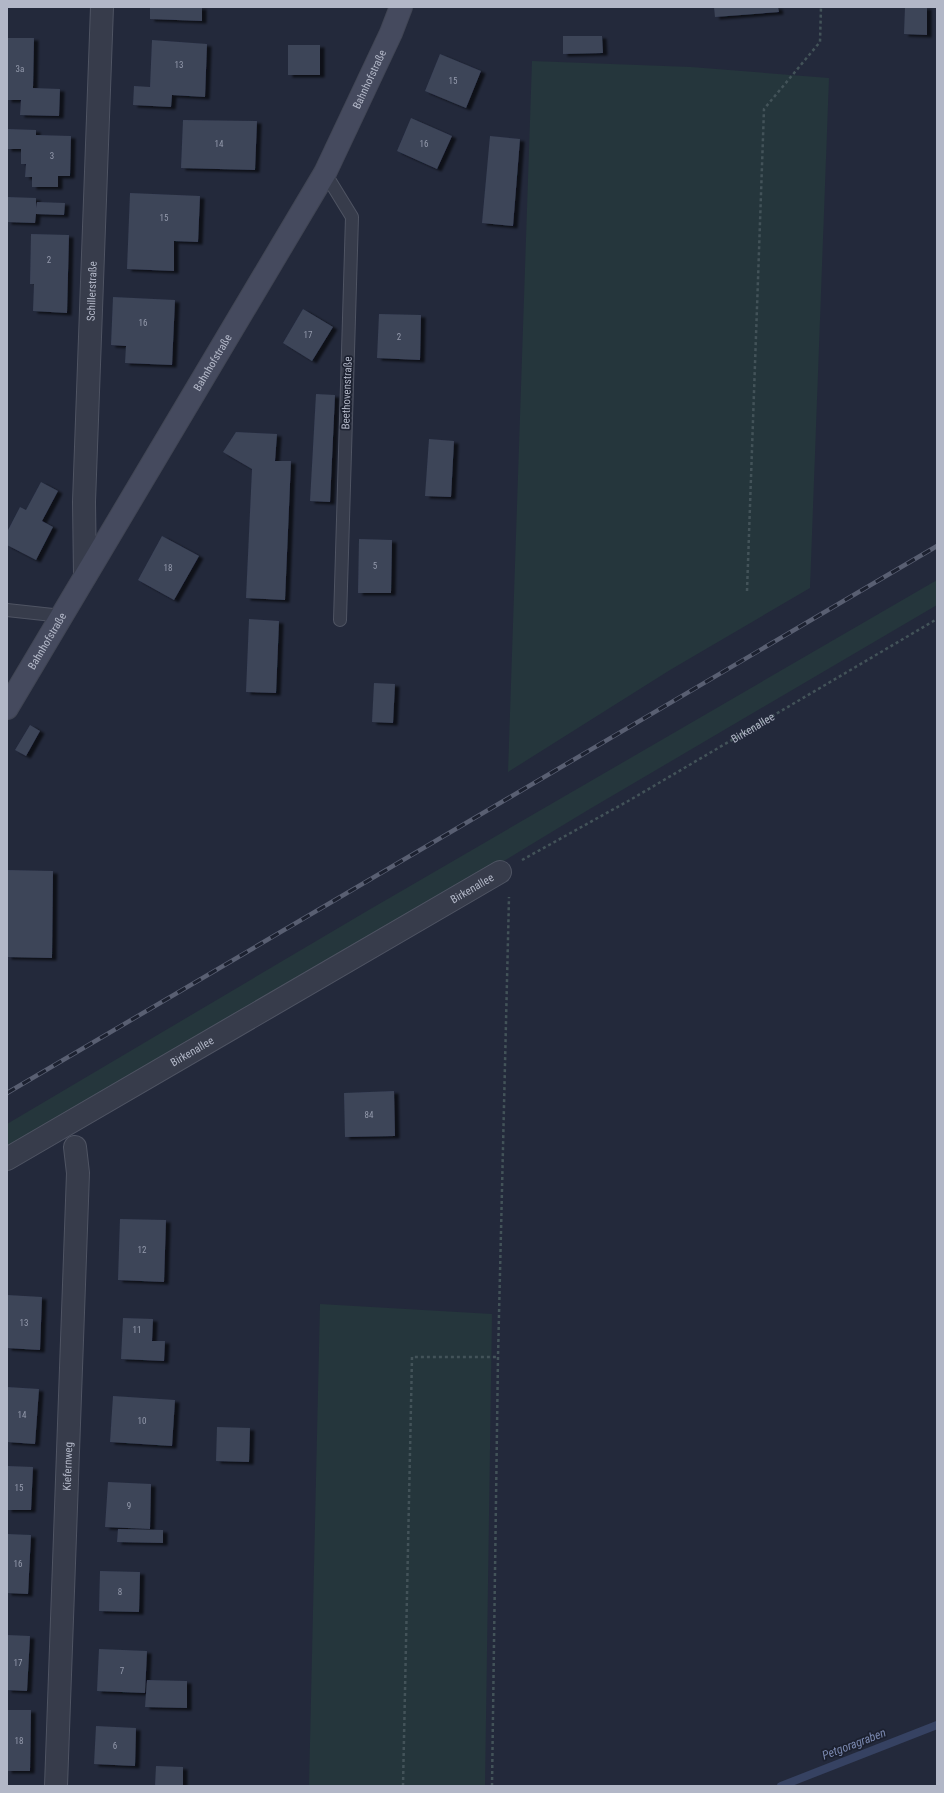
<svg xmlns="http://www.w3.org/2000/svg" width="944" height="1793" viewBox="0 0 944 1793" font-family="'Roboto Condensed',sans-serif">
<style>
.green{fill:#25363c}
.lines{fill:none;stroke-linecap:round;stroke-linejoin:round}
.stream{stroke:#364262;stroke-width:8}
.building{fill:#3c4459;filter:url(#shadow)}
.lane-casing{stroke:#4f5463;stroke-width:14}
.street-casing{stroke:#4f5463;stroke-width:24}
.secondary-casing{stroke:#404554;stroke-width:24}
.path{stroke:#435359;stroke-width:2.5;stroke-dasharray:3 3;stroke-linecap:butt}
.lane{stroke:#373c4b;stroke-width:12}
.street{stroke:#373c4b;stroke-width:22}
.secondary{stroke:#454a5e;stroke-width:22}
.rail-casing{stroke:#595f72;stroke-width:4.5}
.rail{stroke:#1c2130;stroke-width:3;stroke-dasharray:9;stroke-linecap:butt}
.labels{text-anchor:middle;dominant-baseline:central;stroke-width:3.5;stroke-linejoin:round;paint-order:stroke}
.number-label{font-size:9px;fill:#949aac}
.street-label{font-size:11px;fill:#b2b7c7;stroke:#1c2130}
.water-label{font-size:12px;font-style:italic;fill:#7a88af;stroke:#1c2130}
</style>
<defs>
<filter id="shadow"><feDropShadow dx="4.5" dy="2.5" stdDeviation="1" flood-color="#0009"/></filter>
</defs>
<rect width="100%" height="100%" fill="#23293b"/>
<path class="green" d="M532 61 691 67 829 78 810 588 670 670 508 772Z
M937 580V605L588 810 281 996 7 1148V1124L367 911Z
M320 1304 492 1314 485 1786H309Z"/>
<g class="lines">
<path class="stream" d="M781 1786 937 1725"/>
</g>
<path class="building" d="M150 7H202V21L150 19Z
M714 7H778L779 12 715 17Z
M905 7H927V35L904 34Z
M563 36H602L603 53 563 54Z
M7 38H34L33 88 60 89 59 116 20 115 21 100H7Z
M152 40 207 44 205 97 172 95 171 107 133 105 134 86 150 87Z
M288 45H320V75H288Z
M440 54 481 71 466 108 425 91Z
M411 118 452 136 437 169 397 151Z
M183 120 257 121 255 170 181 168Z
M7 129 36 130V135L71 136 70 176H58V187H32V177H25L26 164H21V149H7Z
M490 136 520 139 513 226 482 223Z
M130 193 200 196 198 242 174 241V271L127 269Z
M7 197 36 198V208L37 202 65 203 64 215 36 214 35 223 7 222Z
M31 234 69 235 67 313 33 311 34 284H30Z
M113 297 175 300 172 365 125 363 126 346 111 345Z
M303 309 333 327 312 361 283 343Z
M379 314 421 315 420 360 377 358Z
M316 394 335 395 330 502 310 501Z
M236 432 277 434 275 461H291L285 600 246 598 252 469 223 452Z
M429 439 454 441 451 497 425 496Z
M41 482 58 491 42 521 53 527 36 560 7 545V532L20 507 26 510Z
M162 536 199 556 174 600 138 580Z
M359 539 392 540 391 593H358Z
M249 619 279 621 276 693 246 692Z
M374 683 395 684 393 723 372 722Z
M30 725 40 731 26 756 15 750Z
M7 870 53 871 52 958 7 957Z
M394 1091 395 1136 345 1137 344 1093Z
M120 1219 166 1220 164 1282 118 1280Z
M7 1295 42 1297 40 1350 7 1348Z
M123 1318 153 1319 152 1341H165L164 1361 121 1359Z
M7 1387 39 1389 35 1444 7 1442Z
M113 1396 175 1400 172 1446 110 1442Z
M217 1427 250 1428 249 1462 216 1461Z
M7 1466 33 1467 31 1510H7Z
M108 1482 151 1484 150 1529 105 1527Z
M118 1529 163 1530V1543L117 1542Z
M7 1534 31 1535 28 1594 7 1593Z
M100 1571 140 1572 139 1612 99 1611Z
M7 1635 30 1636 27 1691 7 1690Z
M99 1649 147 1651 145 1693 97 1691Z
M147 1680 187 1681V1708L145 1707Z
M7 1710H31L30 1771H7Z
M96 1726 136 1728 135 1766 94 1764Z
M156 1766 183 1767V1786H155Z"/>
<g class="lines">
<g class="lane-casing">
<path id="lane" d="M325 173 352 217 340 620
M7 610 62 616"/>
</g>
<g class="street-casing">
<g id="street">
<path id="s2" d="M85 576 84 502 102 7"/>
<path id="s3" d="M7 1159 500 872"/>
<path id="s4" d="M56 1786 78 1173 75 1147"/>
</g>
</g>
<g class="secondary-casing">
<g id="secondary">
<path id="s5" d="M7 708 325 173 391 33 401 7"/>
</g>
</g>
<g class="path">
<path d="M747 591 764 109 820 42 821 7"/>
<path id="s1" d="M522 860 630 800 937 619"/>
<path d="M403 1786 412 1357H498"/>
<path d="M492 1786 498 1357 509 897"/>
</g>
<use href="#lane" class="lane"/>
<use href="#street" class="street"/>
<use href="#secondary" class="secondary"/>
<g class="rail-casing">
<path id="rail" d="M7 1093 937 546"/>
</g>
<use href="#rail" class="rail"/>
</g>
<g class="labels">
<g class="number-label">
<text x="179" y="65">13</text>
<text x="20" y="69">3a</text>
<text x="453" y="81">15</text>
<text x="219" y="144">14</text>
<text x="424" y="144">16</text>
<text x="52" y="156">3</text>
<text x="164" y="218">15</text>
<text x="49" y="260">2</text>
<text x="143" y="323">16</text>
<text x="308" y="335">17</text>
<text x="399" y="337">2</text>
<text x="375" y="566">5</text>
<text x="168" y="568">18</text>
<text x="369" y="1115">84</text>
<text x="142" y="1250">12</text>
<text x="24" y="1323">13</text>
<text x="137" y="1330">11</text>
<text x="22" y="1415">14</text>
<text x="142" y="1421">10</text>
<text x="19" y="1488">15</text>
<text x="129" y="1506">9</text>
<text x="18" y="1564">16</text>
<text x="120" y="1592">8</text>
<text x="18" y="1663">17</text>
<text x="122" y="1671">7</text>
<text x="19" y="1741">18</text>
<text x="115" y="1746">6</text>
</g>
<g class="street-label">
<text stroke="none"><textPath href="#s5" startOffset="726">Bahnhofstraße</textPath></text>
<text stroke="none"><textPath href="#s2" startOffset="285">Schillerstraße</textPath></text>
<text stroke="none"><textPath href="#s5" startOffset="402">Bahnhofstraße</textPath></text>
<text transform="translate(347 393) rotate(-88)">Beethovenstraße</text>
<text stroke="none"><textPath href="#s5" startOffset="78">Bahnhofstraße</textPath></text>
<text stroke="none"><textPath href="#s1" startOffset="266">Birkenallee</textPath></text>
<text stroke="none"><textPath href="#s3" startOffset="538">Birkenallee</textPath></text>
<text stroke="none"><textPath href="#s3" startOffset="214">Birkenallee</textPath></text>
<text stroke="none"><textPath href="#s4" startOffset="320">Kiefernweg</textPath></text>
</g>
<g class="water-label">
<text transform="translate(854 1744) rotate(-21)">Petgoragraben</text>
</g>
</g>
<rect width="944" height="1793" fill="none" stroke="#b2b7c7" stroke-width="16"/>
</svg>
